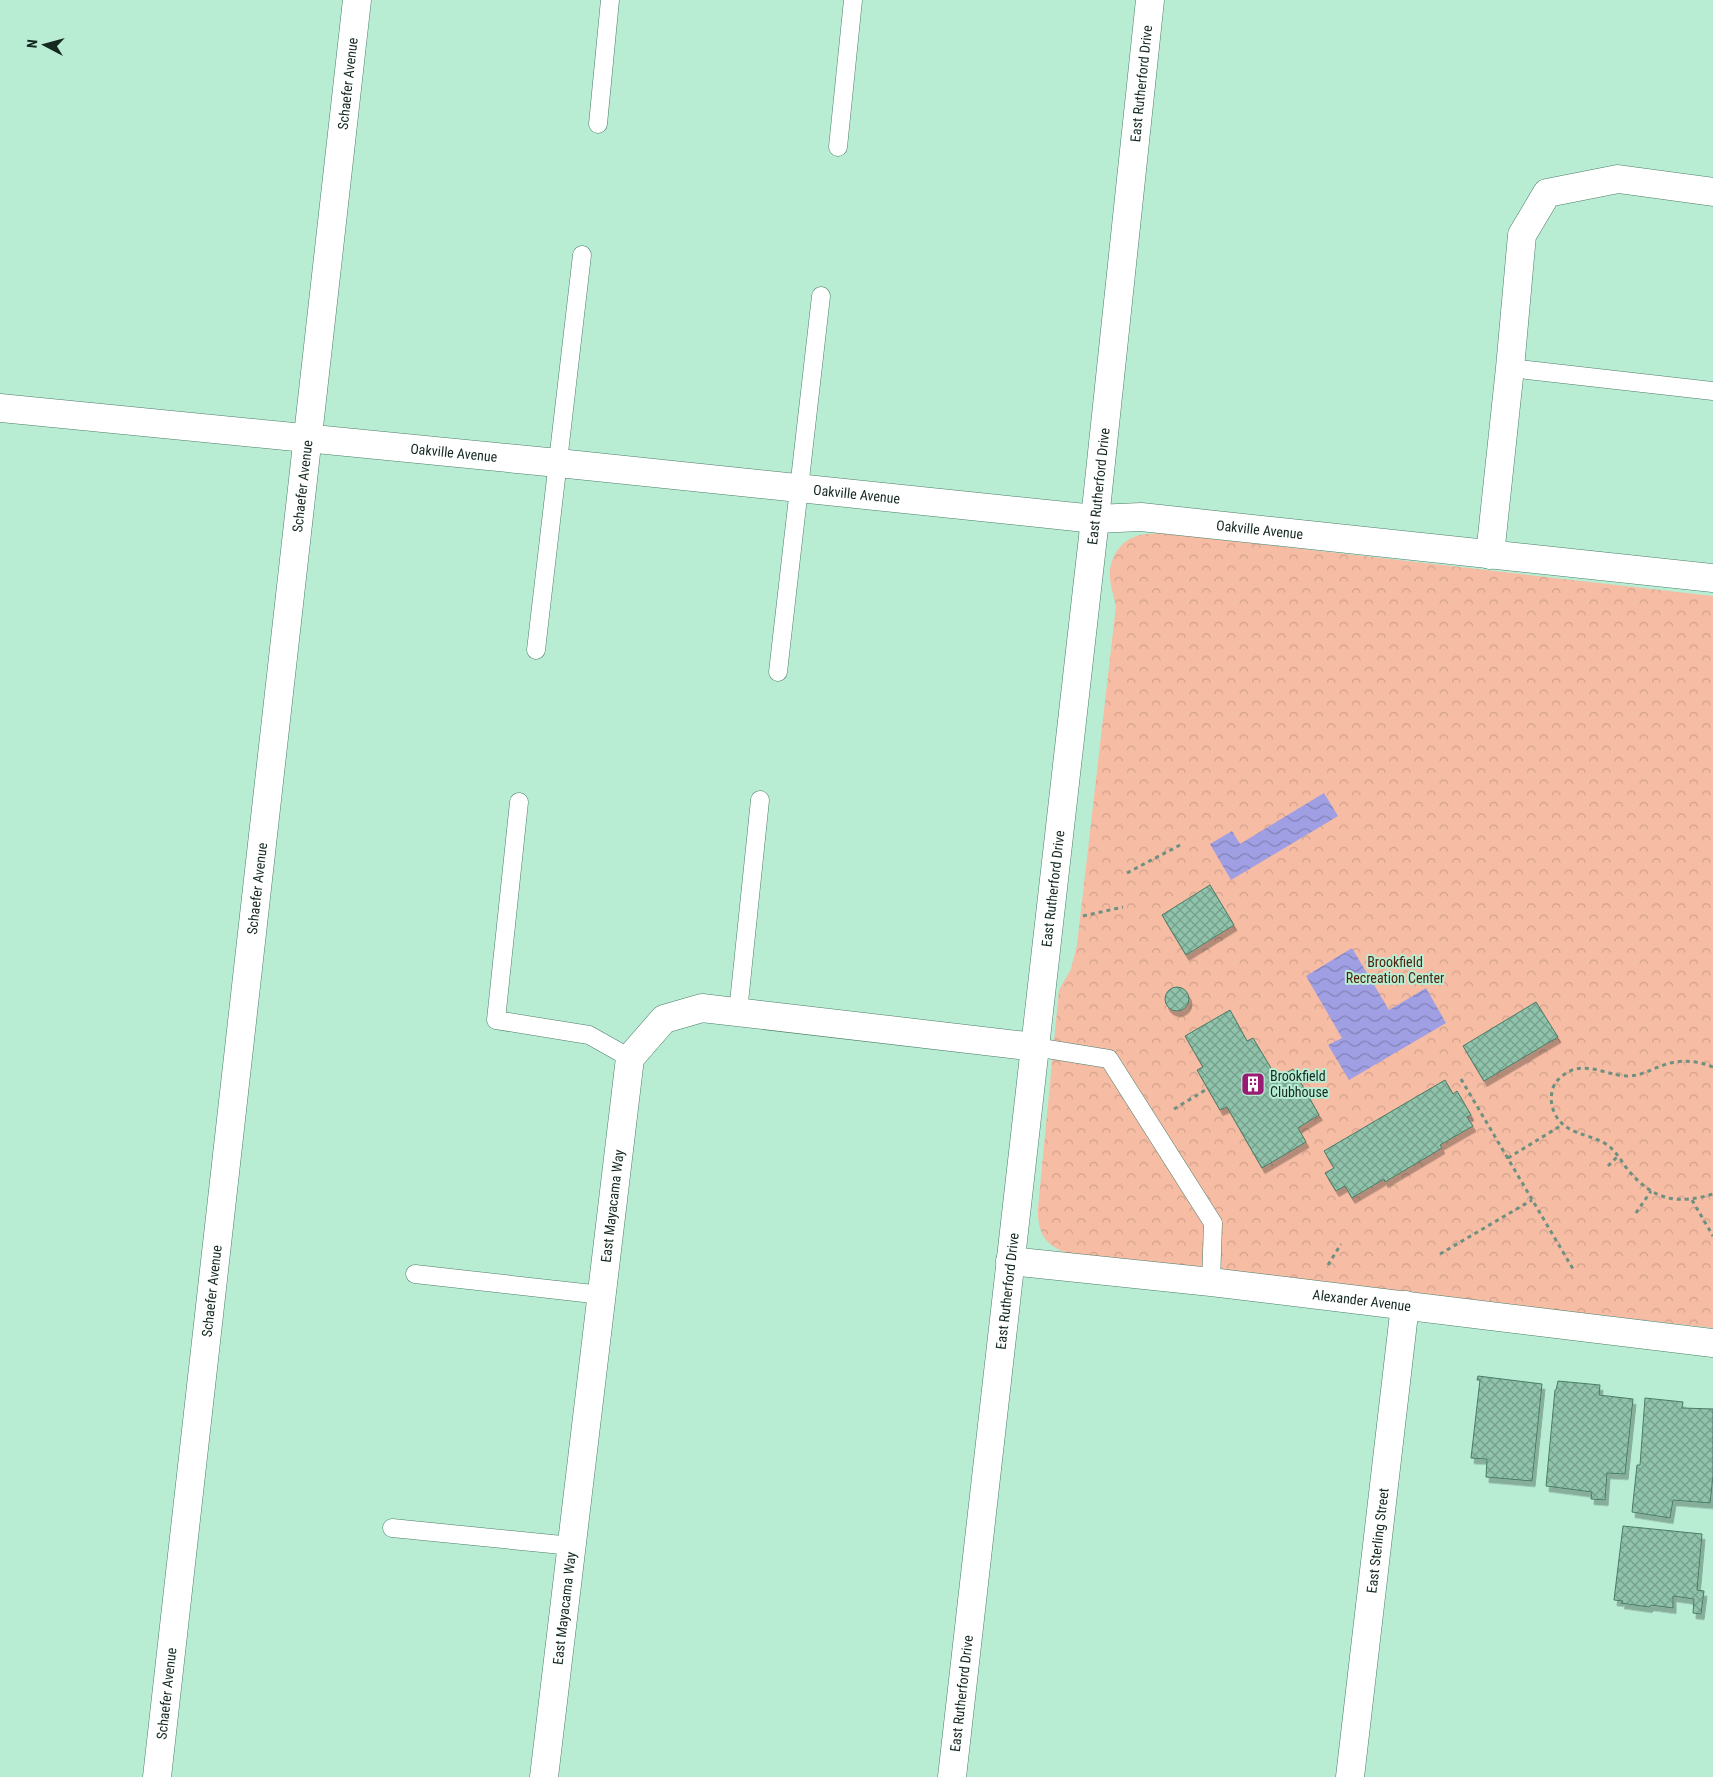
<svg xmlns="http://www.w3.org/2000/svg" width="1713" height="1777" viewBox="0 0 1713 1777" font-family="'Roboto Condensed',sans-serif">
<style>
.park{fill:url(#park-crowns)}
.water{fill:url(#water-waves)}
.building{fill:url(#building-cross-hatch);stroke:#4a7b65;filter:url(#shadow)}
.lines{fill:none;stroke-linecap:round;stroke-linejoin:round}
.service-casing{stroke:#4c7d67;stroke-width:19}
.minor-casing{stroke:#4c7d67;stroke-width:29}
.secondary-casing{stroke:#4c7d67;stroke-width:29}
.path{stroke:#6c9180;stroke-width:3;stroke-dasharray:4 4;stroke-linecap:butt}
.service{stroke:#fff;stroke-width:18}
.minor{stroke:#fff;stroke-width:28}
.secondary{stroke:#fff;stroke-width:28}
.labels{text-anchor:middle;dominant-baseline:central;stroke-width:4;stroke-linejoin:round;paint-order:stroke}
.street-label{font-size:14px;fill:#152920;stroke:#b8edd4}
.park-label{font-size:14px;fill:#51230d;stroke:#b8edd4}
.poi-label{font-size:14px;fill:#152920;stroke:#b8edd4;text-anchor:start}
</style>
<defs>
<pattern id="park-crowns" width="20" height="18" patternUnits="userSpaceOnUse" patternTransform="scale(1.25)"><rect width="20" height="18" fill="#f6bca4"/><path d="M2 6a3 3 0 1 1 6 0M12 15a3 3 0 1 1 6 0" fill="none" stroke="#d2a28d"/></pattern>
<pattern id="water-waves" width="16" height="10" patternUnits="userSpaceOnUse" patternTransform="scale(1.25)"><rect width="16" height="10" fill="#a09fe3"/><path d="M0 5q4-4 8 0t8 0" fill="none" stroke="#8182b8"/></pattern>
<pattern id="building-cross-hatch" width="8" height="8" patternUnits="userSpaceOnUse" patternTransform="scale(1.25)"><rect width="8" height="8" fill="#90c3ab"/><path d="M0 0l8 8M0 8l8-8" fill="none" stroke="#749e8b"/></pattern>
<filter id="shadow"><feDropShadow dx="3" dy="5.5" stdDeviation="0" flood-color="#0004"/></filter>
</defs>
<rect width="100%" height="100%" fill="#b8edd4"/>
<path class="park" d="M1162 533 1713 596V1328L1077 1256C1049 1249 1037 1238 1038 1208L1059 990 1071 969 1077 945 1116 606C1114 597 1111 588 1110 579 1108 562 1118 543 1134 537 1143 533 1153 534 1162 533Z"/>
<path class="water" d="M1324 793 1338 816 1231 880 1210 844 1232 831 1240 844Z
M1352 948 1389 1010 1426 988 1446 1023 1349 1080 1328 1045 1342 1038 1306 976Z"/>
<path class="building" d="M1210 885 1234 925 1186 955 1162 915Z
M1165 999a12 12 0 1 1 24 0a12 12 0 1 1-24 0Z
M1536 1002 1558 1037 1484 1081 1463 1046Z
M1230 1010 1247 1041 1253 1038 1277 1078 1293 1069 1319 1115 1298 1128 1306 1142 1262 1168 1227 1107 1220 1110 1197 1070 1203 1067 1185 1036Z
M1445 1080 1453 1094 1457 1091 1471 1115 1467 1117 1473 1126 1440 1145 1442 1148 1385 1182 1384 1179 1352 1198 1345 1186 1336 1191 1325 1173 1334 1168 1324 1151Z
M1478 1376 1542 1384 1532 1481 1486 1477 1487 1459 1471 1458 1480 1380H1477Z
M1558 1381 1600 1385 1599 1395 1633 1399 1625 1474 1607 1473 1605 1500 1591 1499 1592 1492 1546 1486 1555 1390H1556Z
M1645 1398 1683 1402 1682 1408 1713 1409V1476L1710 1503 1673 1500 1670 1518 1632 1512 1637 1465H1640Z
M1623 1526 1702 1534 1697 1590 1704 1591 1701 1614 1693 1613 1694 1599 1673 1596V1608L1651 1605 1649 1607 1621 1603 1623 1601 1614 1600Z"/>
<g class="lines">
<g class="service-casing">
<path id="service" d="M598 124 610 0
M838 147 853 0
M1510 368 1713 391
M536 650 582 255
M778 672 821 296
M519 802 496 1020 589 1035 630 1058
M738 1012 760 800
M1035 1047 1109 1059 1213 1223 1211 1282
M415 1274 602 1295
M392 1528 572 1546"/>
</g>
<g class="minor-casing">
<g id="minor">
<path id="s1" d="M0 408 558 463 1095 519 1141 517 1713 578"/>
<path d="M1490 555 1510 368 1522 235 1547 193 1618 179 1713 192"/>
<path id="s2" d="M1010 1261 1211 1282 1713 1343"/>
<path id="s3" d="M544 1777 630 1058 664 1019 702 1008 1035 1047"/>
<path id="s4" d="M952 1777 1095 519 1150 0"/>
<path id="s5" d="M1350 1777 1405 1305"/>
</g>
</g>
<g class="secondary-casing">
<g id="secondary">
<path id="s6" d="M157 1777 357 0"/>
</g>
</g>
<path class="path" d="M1127 873 1180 845
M1083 916 1123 907
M1713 1067C1696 1060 1678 1059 1661 1066 1650 1070 1640 1076 1628 1076 1611 1076 1593 1065 1575 1069 1566 1072 1556 1079 1553 1088 1550 1097 1551 1106 1555 1114 1566 1136 1591 1133 1609 1146 1617 1153 1622 1162 1628 1170 1653 1200 1677 1205 1713 1194
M1461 1079 1573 1269
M1174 1109 1207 1089
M1508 1158 1562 1125
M1608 1166 1618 1156
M1692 1200 1713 1236
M1636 1213 1651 1191
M1440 1254 1532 1200
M1328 1265 1341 1244"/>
<use href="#service" class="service"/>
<use href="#minor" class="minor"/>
<use href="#secondary" class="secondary"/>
</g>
<defs>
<g id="building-square" transform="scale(1.25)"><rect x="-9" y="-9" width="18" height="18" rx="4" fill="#991b73" stroke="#b8edd4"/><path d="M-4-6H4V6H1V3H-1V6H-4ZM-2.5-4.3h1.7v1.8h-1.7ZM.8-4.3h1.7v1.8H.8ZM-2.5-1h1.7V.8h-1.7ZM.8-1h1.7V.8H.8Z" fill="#fff"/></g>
</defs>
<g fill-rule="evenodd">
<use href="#building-square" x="1253" y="1084"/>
</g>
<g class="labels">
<g class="street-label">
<text stroke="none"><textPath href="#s6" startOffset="1704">Schaefer Avenue</textPath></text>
<text stroke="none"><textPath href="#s4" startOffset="1704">East Rutherford Drive</textPath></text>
<text stroke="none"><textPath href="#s1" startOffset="456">Oakville Avenue</textPath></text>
<text stroke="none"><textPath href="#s6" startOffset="1299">Schaefer Avenue</textPath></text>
<text stroke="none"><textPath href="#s4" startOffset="1299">East Rutherford Drive</textPath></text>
<text stroke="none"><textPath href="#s1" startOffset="861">Oakville Avenue</textPath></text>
<text stroke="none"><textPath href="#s1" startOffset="1266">Oakville Avenue</textPath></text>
<text stroke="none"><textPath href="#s6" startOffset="894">Schaefer Avenue</textPath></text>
<text stroke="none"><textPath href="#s4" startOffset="894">East Rutherford Drive</textPath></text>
<text stroke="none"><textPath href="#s3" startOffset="575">East Mayacama Way</textPath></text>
<text stroke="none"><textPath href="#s6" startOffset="489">Schaefer Avenue</textPath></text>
<text stroke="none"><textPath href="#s4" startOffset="489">East Rutherford Drive</textPath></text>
<text stroke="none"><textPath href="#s2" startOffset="354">Alexander Avenue</textPath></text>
<text stroke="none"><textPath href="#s5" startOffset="238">East Sterling Street</textPath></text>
<text stroke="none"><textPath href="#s3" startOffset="170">East Mayacama Way</textPath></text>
<text stroke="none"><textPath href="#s6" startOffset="84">Schaefer Avenue</textPath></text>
<text stroke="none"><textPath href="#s4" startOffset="84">East Rutherford Drive</textPath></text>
</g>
<g class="park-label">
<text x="1395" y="962">Brookfield<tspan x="1395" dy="16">Recreation Center</tspan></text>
</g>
<g class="poi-label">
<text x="1270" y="1076">Brookfield<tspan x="1270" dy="16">Clubhouse</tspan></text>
</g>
</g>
<g transform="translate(45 45) rotate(276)" stroke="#b8edd4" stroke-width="4" paint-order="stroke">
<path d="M0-4L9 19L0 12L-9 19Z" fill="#152920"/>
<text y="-8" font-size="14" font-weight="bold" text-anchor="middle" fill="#152920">N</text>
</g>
</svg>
